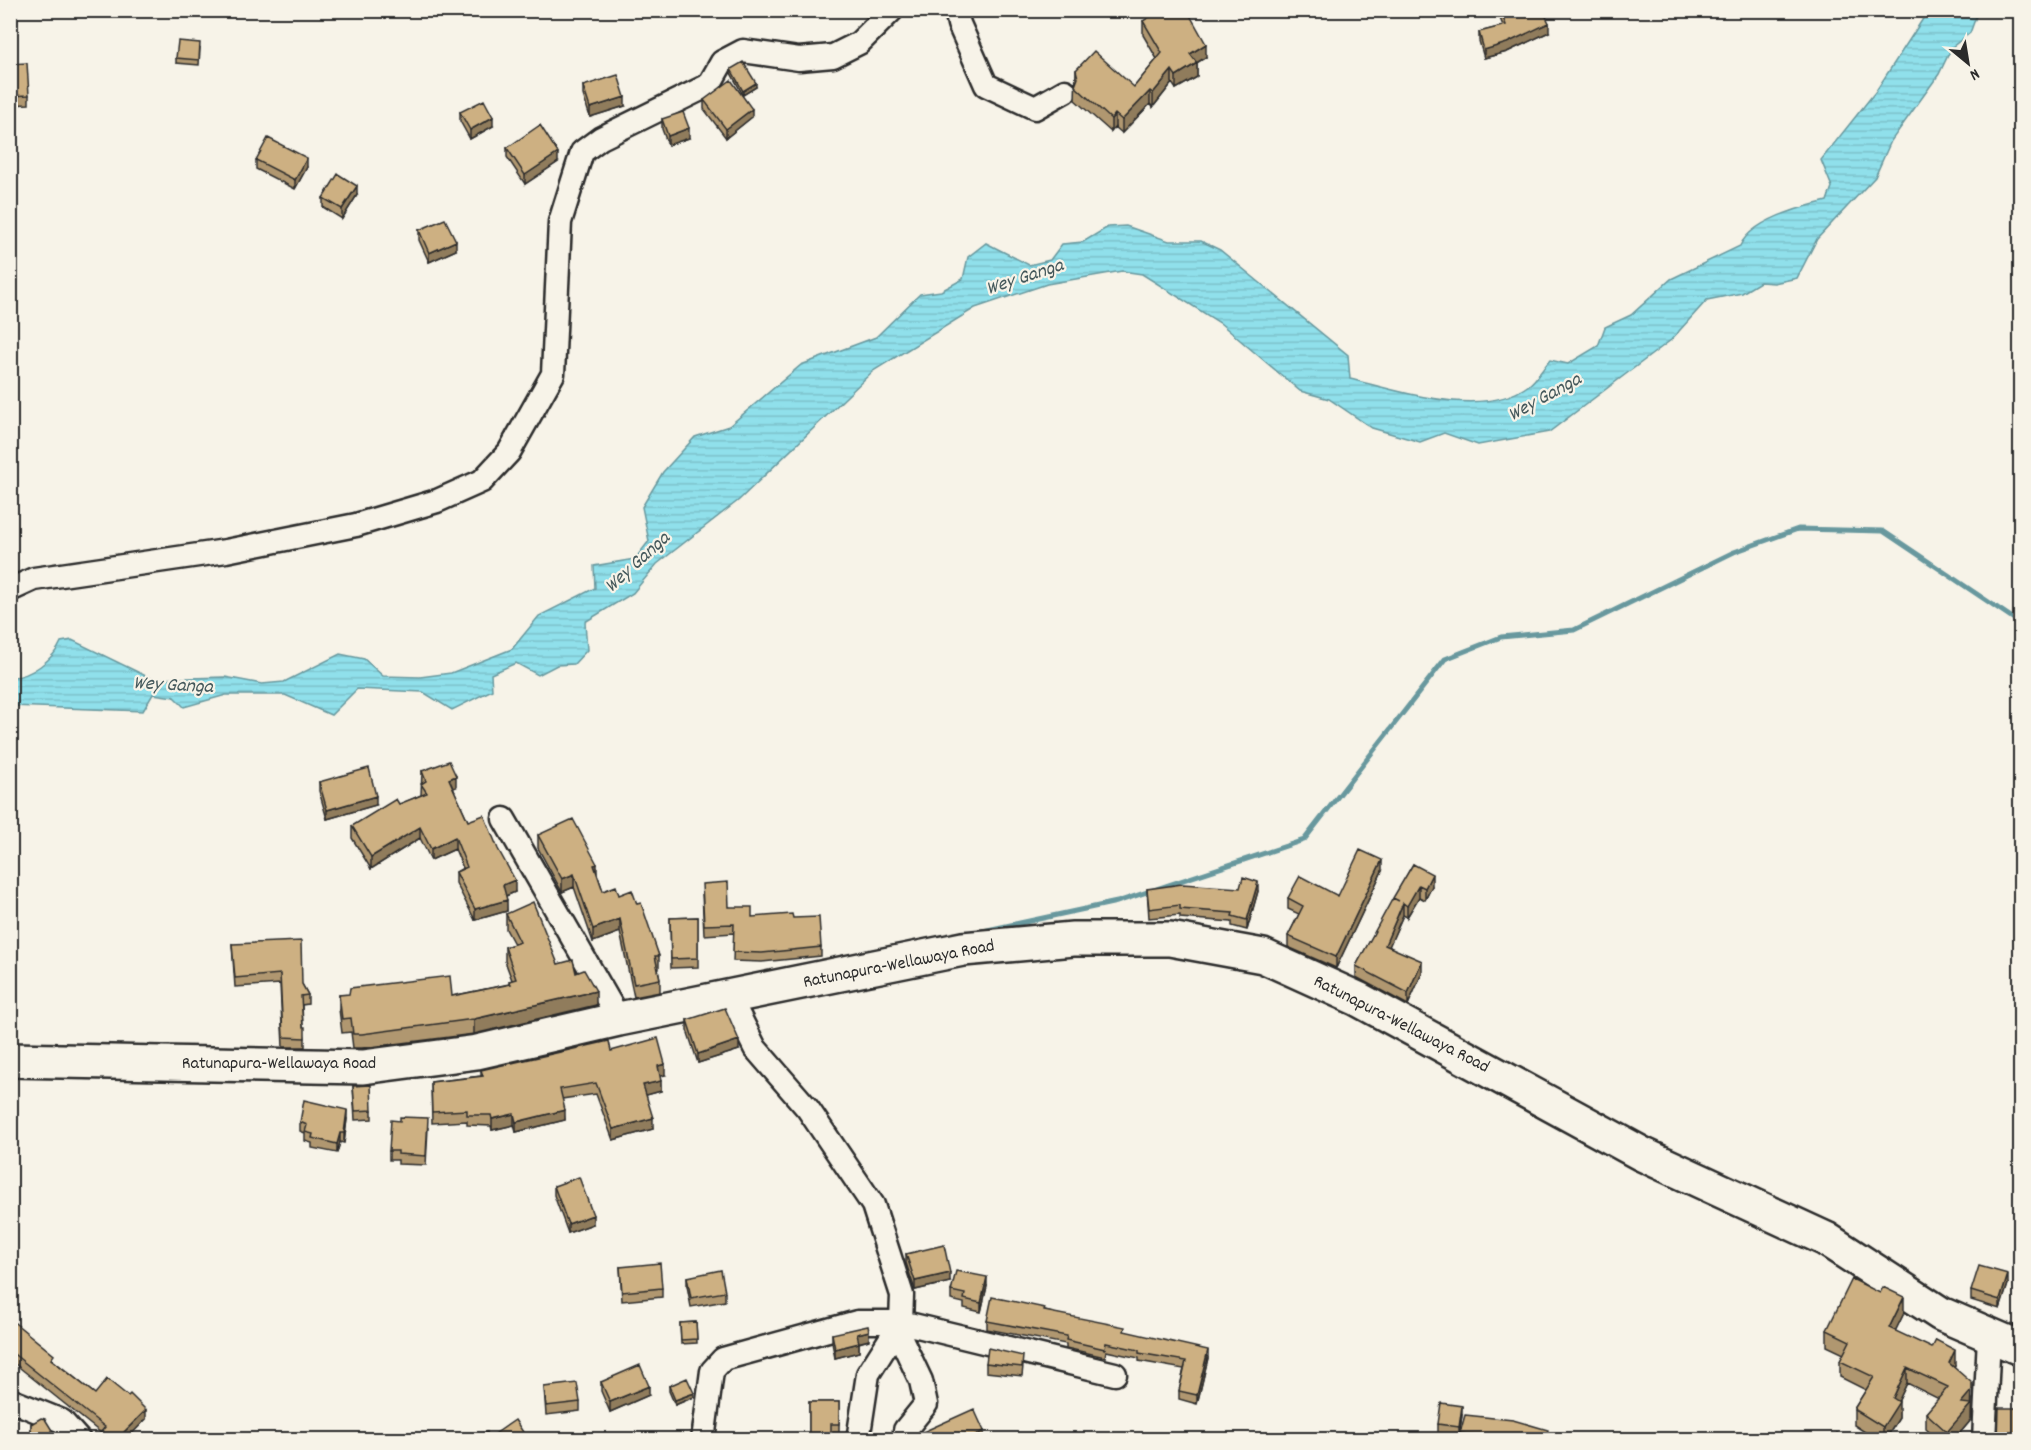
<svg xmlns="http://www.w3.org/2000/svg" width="2031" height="1450" viewBox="0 0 2031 1450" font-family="Dekko,sans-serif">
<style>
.water{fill:url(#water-rules);stroke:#68989e;stroke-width:1.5}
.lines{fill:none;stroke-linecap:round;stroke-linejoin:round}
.stream{stroke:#68989e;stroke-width:5}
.minor-casing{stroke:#2b2b2b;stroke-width:27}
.highway-casing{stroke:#2b2b2b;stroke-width:38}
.minor{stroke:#f7f3e8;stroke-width:22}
.highway{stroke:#f7f3e8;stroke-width:33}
.wall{fill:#b09770;stroke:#2b2b2b;stroke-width:1.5}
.shaded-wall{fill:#907b5b;stroke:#2b2b2b;stroke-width:1.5}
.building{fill:#cdb082;stroke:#2b2b2b;stroke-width:1.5}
.labels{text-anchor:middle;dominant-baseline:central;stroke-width:4.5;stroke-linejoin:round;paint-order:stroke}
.street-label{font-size:18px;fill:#2b2b2b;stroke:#f7f3e8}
.water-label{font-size:20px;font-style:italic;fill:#44585b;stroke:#f7f3e8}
</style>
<defs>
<pattern id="water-rules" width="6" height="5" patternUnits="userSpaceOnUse" patternTransform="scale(1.5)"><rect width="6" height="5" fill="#90e0eb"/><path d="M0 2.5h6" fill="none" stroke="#7cc0ca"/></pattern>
</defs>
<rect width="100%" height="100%" fill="#f7f3e8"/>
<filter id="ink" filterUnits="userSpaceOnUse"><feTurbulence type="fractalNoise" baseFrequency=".0167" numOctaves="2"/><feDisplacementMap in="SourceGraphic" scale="12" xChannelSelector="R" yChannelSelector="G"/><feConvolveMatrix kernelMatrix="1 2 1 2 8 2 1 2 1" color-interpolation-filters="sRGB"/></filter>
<g filter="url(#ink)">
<path class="water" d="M1928 11H1978L1970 33 1952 47 1939 74 1891 141 1875 177 1817 239 1797 278 1774 283 1760 282 1742 293 1707 300 1671 340 1549 432 1478 445 1444 433 1420 442 1372 428 1329 399 1300 391 1220 323 1142 274 1122 271 1047 284 975 308 873 371 739 500 657 564 633 593 585 622 587 650 574 664 557 665 538 675 516 663 491 674 492 690 452 710 423 692 357 689 331 715 285 695H226L184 707 174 697 153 694 143 711 11 706V677C29 678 54 659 61 642L72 640 152 679 225 677 262 684 284 682 340 654 364 659 383 676 420 677 451 673 512 649 539 616 595 588 594 566 635 559 649 541 642 507 663 472 695 437 729 426 801 365 876 337 920 294 941 291 963 279 968 257 986 243 1029 265 1050 260 1062 244 1083 242 1108 227 1126 226 1169 241H1201L1220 250 1348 355 1350 379C1399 391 1484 420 1529 385 1537 379 1543 368 1550 360L1568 364 1598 346 1605 327 1631 315 1671 279 1740 246C1751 221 1801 207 1827 201L1832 187 1821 160 1876 91Z"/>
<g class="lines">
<path class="stream" d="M983 931 1117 902 1304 840 1445 659 1501 637 1574 630 1734 552 1798 529 1883 531 2020 623"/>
<g class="minor-casing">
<path id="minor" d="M956 10 959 24 986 85 1035 108 1065 91
M10 590 34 579 226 551 356 525 437 501 482 481 509 452 553 374 560 222 582 152 601 138 709 85 722 62 743 51 799 59 833 56 859 43 892 10
M504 819 619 1019
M730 998 755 1048 808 1109 873 1205 902 1295 901 1322 868 1374 858 1440
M897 1330 921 1381 926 1404 905 1430V1440
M10 1400 62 1421 79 1440
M703 1440 712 1371 723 1359 857 1322H901L1115 1374
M1984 1440 1989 1336"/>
</g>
<g class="highway-casing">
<path id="highway" d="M10 1060 363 1067 477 1052 619 1019 963 949 1073 939H1170L1263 956 1358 999 1642 1154 1826 1239 1941 1314 2020 1348"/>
</g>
<use href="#minor" class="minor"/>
<use href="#highway" class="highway"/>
</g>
<path class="wall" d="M1500 10 1549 32 1507 52 1484 58 1479 41V32L1503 26 1500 18Z
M1143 21 1206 57 1197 63V77L1176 89 1172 83 1153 107 1150 104 1122 133 1115 127 1111 132 1075 100 1076 70 1134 87 1157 59 1143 35Z
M200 48 199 65 176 63V58Z
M10 64 29 95V104L10 105Z
M731 69 756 87 743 95 731 73Z
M583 86 625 106 590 117 583 95Z
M704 100 752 117 726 138 704 109Z
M460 112 493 126 470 139 460 121Z
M662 119 689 138 668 145 662 129Z
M507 148 558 162 525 184 507 157Z
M256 160 307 167 295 189 256 169Z
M357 195 342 219 323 207V198Z
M419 230 456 250 429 262 419 240Z
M422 771 456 787 453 788 468 821 515 892 506 896 507 911 475 920 456 883V872L463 868 455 849 431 860 420 838 371 869 352 838V826L421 795Z
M319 782 376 805 327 819 319 791Z
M538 835 597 874 603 891 619 895 637 904 659 956V969H658L660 979V992L634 997 620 932 593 942 574 887 562 892 538 848Z
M1413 864 1432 886 1425 900 1419 897 1407 917 1403 915 1389 946 1422 973 1408 1005 1356 977V966Z
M1382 871 1336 968 1288 947V936L1299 914 1288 909V898L1338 896Z
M1147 889 1258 891 1247 930 1232 926V922L1180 918V915L1149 918Z
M702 893 729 907 821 947V956L762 962 733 961 734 933 704 935Z
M506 914 558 964 576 973 596 1005 474 1034 362 1048H353L351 1032 342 1033 339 1009V995L452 996 509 984V981L512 980 505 961V947L514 944 506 929Z
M698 917V967L671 968 670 918Z
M232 944 302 984 308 995V1004L302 1005 303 1027 305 1038V1047H283L280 984 235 987Z
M687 1020 739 1050 698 1063 687 1030Z
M611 1051 665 1075 660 1076 661 1091 646 1095 653 1129 613 1140 596 1094 562 1099 565 1120 516 1132 514 1125 492 1130 491 1126 467 1125V1121L432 1123 431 1082 481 1076V1070Z
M353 1086 372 1110V1119L355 1120Z
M347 1119 344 1143 340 1142 337 1153 312 1148V1143L305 1141V1133L300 1131V1122Z
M428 1128 426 1165 398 1164V1160H389V1151Z
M554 1186 593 1224 568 1233 554 1195Z
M906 1254 950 1282 915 1290 906 1263Z
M620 1267 662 1288V1297L622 1301Z
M687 1277 725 1292V1301L691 1307 687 1286Z
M2008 1284 2000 1309 1971 1300V1291Z
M987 1286 981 1312 964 1308V1303L951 1300V1291Z
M1045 1311 1125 1332 1208 1358 1197 1404 1179 1399V1391L1184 1369 1139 1361V1358L1106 1351 1105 1357 1066 1348V1344L987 1329V1321Z
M1904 1313 1895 1331 1955 1366 1954 1367 1972 1399 1971 1420 1954 1440H1938L1926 1429V1413L1939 1399 1907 1383 1898 1402 1899 1418 1885 1440H1877L1854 1425V1409L1866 1390 1840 1377V1361L1844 1354 1827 1346V1330Z
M10 1319 54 1361 95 1394 146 1419 129 1436 134 1440H98V1436L101 1433 10 1360Z
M696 1322 697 1343 681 1344 680 1323Z
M832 1334 869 1340 859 1343V1352L835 1358 832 1343Z
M986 1363 1023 1366 1022 1376 986 1372Z
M601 1382 649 1395 610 1412 601 1391Z
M669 1386 694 1397 675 1405 669 1391Z
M544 1387 580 1402V1411L546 1415Z
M809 1402H839V1433H831V1440H809Z
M1462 1415 1459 1436 1438 1433V1424Z
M31 1424 58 1440H31Z
M1460 1433 1548 1440H1460Z"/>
<path class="shaded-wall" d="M1549 23V32L1507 52 1484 58V50Z
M1206 44V57L1190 67V54Z
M1197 63V77L1176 89V76Z
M1172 70V83L1153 107V93Z
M756 83V87L743 95V91Z
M1150 91V104L1122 133V120Z
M625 97V106L590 117V108Z
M752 109V117L726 138V129Z
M1115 114V127L1111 132V119Z
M493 117V126L470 139V130Z
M689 128V138L668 145V136Z
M558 153V162L525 184V175Z
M307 158V167L295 189V180Z
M357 186V195L342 219V209Z
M456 241V250L429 262V253Z
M456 776V787L449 790V779Z
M376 796V805L327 819V810Z
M420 827V838L371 869V857Z
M455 837V849L431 860V849Z
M1382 860V871L1336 968V957Z
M597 864V877L594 865Z
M574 874V887L562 892V879Z
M1432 874V886L1425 900V888Z
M515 880V892L503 897V885Z
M1258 882V891L1247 930V920Z
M1419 885V897L1407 917V906Z
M507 900V911L475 920V909Z
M1403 903V915L1385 956V945Z
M620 919V932L593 942V929Z
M1422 961V973L1408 1005V993Z
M16 963V974L10 994V983Z
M596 991V1005L474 1034V1019Z
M739 1040V1050L698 1063V1054Z
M665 1064V1075L658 1077V1066Z
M661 1081V1091L643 1096V1085Z
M347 1110V1119L344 1143V1133Z
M565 1110V1120L516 1132V1122Z
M514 1114V1125L492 1130V1119Z
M653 1118V1129L613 1140V1129Z
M340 1133V1142L337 1153V1144Z
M593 1215V1224L568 1233V1224Z
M950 1273V1282L915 1290V1281Z
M2008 1274V1284L2000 1309V1300Z
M987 1277V1286L981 1312V1303Z
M1904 1297V1313L1889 1344V1328Z
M869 1331V1340L857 1343V1334Z
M859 1343V1352L835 1358V1349Z
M1208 1350V1358L1197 1404V1395Z
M1955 1350V1366L1949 1378V1363Z
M1907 1368V1383L1897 1404 1899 1402V1418L1885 1440H1883V1427L1893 1398Z
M1972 1383 1971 1420 1954 1440H1947V1432L1961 1403Z
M649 1386V1395L610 1412V1402Z
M694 1393V1397L675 1405V1400Z
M1462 1406V1415L1459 1436V1427Z
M146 1410V1419L126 1440 124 1432Z
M984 1431V1440H975V1435Z
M525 1435V1440H518Z"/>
<path class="building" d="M1160 10H1187L1206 44 1190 54 1197 63 1176 76 1172 70 1153 93 1150 91 1122 120 1115 114 1111 119 1075 86 1078 78 1076 70 1094 51 1134 87 1162 53 1143 21Z
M1500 10H1543L1549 23 1507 43 1484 50 1479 32 1506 25Z
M178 41 200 43 199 60 176 58Z
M743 62 756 83 743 91 731 69Z
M27 63 29 95 10 96V64Z
M618 75 625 97 590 108 583 86Z
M731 80 752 109 726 129 704 100Z
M484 100 493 117 470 130 460 112Z
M683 112 689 128 668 136 662 119Z
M540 125 558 153 525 175 507 148Z
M268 138 307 158 295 180 256 160Z
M338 174 357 186 342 209 323 198Z
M445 219 456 241 429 253 419 230Z
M449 761 456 776 449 779 468 821 484 815 498 849 515 880 503 885 507 900 475 909 456 872 467 867 455 837 431 849 420 827 371 857 352 826 396 799 399 804 427 793 421 784 426 781 422 771Z
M369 768 376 796 327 810 319 782Z
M573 819 597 864 594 865 603 891 616 886 619 895 632 890 637 904 641 903 659 956H655L660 979 634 984 620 919 593 929 574 874 562 879 538 835Z
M1360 850 1382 860 1336 957 1288 936 1303 906 1288 898 1300 876 1338 896Z
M1413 864 1432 874 1425 888 1419 885 1407 906 1403 903 1385 945 1422 961 1408 993 1356 966 1393 898 1399 901 1393 898Z
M1243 877 1258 882 1247 920 1232 916 1233 913 1180 909V905L1149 909 1147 889 1182 884 1240 888Z
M728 882 729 907H752V917L792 914 793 918 819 917 821 947 762 953 733 952 734 924 704 925 702 884Z
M533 902 558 964 573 960 576 973 584 970 596 991 474 1019 362 1034H353L351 1018 342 1019 339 995 349 994 350 988 450 976 452 996 511 984 509 981 516 979 505 947 520 942 506 914Z
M698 917V958L671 959 670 918Z
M301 941 302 984 308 995 301 996 303 1027H305V1038L283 1037 280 974 235 978 232 944Z
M10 961 16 963 10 983Z
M725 1008 739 1040 698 1054 687 1020Z
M658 1038 665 1064 658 1066 661 1081 643 1085 653 1118 613 1129 596 1083 560 1089 565 1110 516 1122 514 1114 492 1119 491 1115H467V1110L432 1112 431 1082 483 1076 481 1070 609 1041 611 1051Z
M371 1085 372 1110 355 1111 353 1086Z
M304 1100 347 1110 344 1133H340L337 1144 312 1138 313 1134 305 1132 307 1125 300 1122Z
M400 1117 428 1118 426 1156 398 1154V1151H389L391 1120 400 1121Z
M579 1177 593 1215 568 1224 554 1186Z
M944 1245 950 1273 915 1281 906 1254Z
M660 1263 662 1288 622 1292 620 1267Z
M1979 1266 2008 1274 2000 1300 1971 1291Z
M721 1270 725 1292 691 1298 687 1277Z
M956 1271 987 1277 981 1303 964 1299 965 1294 951 1291Z
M1852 1279 1880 1293 1883 1287 1904 1297 1889 1328 1932 1348 1936 1340 1955 1350 1949 1363 1972 1383V1390L1961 1403 1971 1404 1947 1432 1926 1413 1948 1387 1907 1368 1893 1398 1899 1402 1883 1427 1854 1409 1874 1377 1840 1361 1850 1341 1827 1330Z
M992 1297 1045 1308 1044 1311 1125 1327 1124 1331 1208 1350 1197 1395 1179 1391 1186 1361 1139 1353V1350L1106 1343 1105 1349 1066 1340 1067 1336 987 1321Z
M10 1319 54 1355 51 1359 95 1394 107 1379 128 1396 130 1394 146 1410 124 1432 134 1440H102L98 1436 105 1427 10 1351Z
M696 1322 697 1339 681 1340 680 1323Z
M868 1326 869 1331 857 1334 859 1343 835 1349 832 1334Z
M988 1348 1023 1356 1022 1367 986 1363Z
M640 1365 649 1386 610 1402 601 1382Z
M687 1378 694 1393 675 1400 669 1386Z
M577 1383 580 1402 546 1406 544 1387Z
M809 1402H839V1424H831V1435H809Z
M1441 1403 1462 1406 1459 1427 1438 1424Z
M1999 1408H2020V1440H1998Z
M974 1409 984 1431 975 1435 977 1440H926L923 1432Z
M1465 1415 1513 1420 1548 1430 1546 1440H1521L1460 1433Z
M41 1418 45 1419 58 1440H37L31 1430V1424Z
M515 1420 525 1435 518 1440H460L487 1432 489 1438Z
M1837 1433 1845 1440H1832Z"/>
</g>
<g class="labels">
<g class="street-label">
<text transform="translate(899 965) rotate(-11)">Ratunapura-Wellawaya Road</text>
<text transform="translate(1401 1025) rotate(27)">Ratunapura-Wellawaya Road</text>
<text x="279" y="1064">Ratunapura-Wellawaya Road</text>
</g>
<g class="water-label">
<text transform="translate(1025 278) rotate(-18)">Wey Ganga</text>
<text transform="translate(1545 398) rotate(-29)">Wey Ganga</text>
<text transform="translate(638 563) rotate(-42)">Wey Ganga</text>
<text transform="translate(173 686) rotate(3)">Wey Ganga</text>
</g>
</g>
<rect width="2031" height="1450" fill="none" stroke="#f7f3e8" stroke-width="36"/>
<rect x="18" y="18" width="1995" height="1414" fill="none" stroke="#2b2b2b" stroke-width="2" filter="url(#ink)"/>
<g transform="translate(1968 63) rotate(150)" stroke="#f7f3e8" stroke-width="4.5" paint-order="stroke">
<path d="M0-4.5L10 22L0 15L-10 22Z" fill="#2b2b2b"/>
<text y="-9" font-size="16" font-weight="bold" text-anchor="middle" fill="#2b2b2b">N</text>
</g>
</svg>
